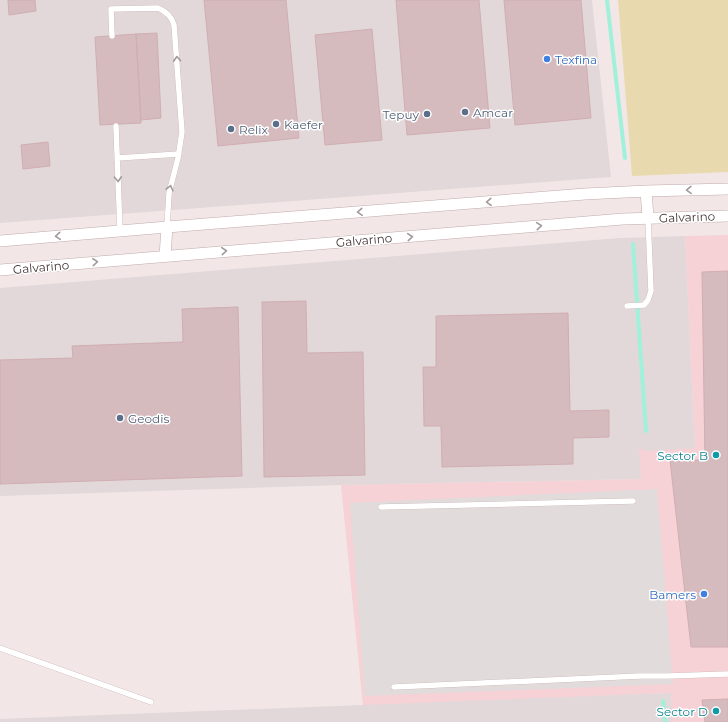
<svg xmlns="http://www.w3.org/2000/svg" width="728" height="722" viewBox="0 0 728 722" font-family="Montserrat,sans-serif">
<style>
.commercial{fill:#f6d1d5}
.industrial{fill:#e2d8d9}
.green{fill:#e8daae}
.parking{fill:#e1dbdc}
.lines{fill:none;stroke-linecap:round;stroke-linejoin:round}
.stream{stroke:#a1f1da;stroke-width:4}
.building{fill:#d5bbbe;stroke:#d0aeb1}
.lane-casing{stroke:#c2abac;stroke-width:6}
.street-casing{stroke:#c2abac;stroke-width:12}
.lane{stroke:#fff;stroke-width:5.5}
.street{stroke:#fff;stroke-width:11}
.oneway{stroke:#a29a9b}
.shop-dot{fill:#3f7fe0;stroke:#fff;stroke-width:1.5}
.service-dot{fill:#5c6f8a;stroke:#fff;stroke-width:1.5}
.culture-dot{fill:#0f9aa8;stroke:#fff;stroke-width:1.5}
.labels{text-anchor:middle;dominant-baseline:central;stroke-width:3;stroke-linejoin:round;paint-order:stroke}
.shop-label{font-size:12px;fill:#366cbe;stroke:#fff;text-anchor:start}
.service-label{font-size:12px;fill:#4e5e75;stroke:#fff;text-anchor:start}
.street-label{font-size:12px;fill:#463537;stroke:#fff}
.culture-label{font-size:12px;fill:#0d838f;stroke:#fff;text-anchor:end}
</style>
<rect width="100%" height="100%" fill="#f3e6e6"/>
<path class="commercial" d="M728 235V722H673L671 693 363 706 341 485 641 479 638 448H695L685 236Z"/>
<path class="industrial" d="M0 0H592L611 177 0 223Z
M685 236 695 448 647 451 639 448 641 479 341 485 0 496V288L620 238Z
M671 693 673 722H0V719Z"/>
<path class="green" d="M618 0H728V172L632 176Z"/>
<path class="parking" d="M657 489 673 684 365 696 350 503Z"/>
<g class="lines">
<path class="stream" d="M607 0 625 158
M633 244 646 431
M663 701 665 722"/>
</g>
<path class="building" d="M8 0H35L36 11 9 15Z
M204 0H286L299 138 218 146Z
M396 0H479L490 128 407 135Z
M504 0H581L591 118 515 125Z
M372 29 382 140 325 145 315 35Z
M157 33 161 118 141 120 136 34Z
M136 34 141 123 100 125 95 37Z
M48 142 50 166 23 169 21 145Z
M728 271V647H691L670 460H705L702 272Z
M306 301 307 353 363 352 365 475 264 477 262 302Z
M238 307 242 476 0 484V360L73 358 72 346 183 342 182 309Z
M568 313 570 411 609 410V437L573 438V464L442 467 441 426H424L423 367H436V316Z
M728 699V722H705L702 700Z"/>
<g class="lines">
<g class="lane-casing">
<path id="lane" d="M112 36 111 9 158 8C165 11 172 17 174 25L182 132 178 158 169 193 167 227
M116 126 120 230
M117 158 179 154
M627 306 644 305 648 300 651 291 648 218
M381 507 633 501
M0 648 151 702
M394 687 640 676H668L728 674"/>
</g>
<g class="street-casing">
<path id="street" d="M646 191 648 218
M0 241 167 227 585 194 646 191 728 189
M165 256 167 227
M0 270 623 219 728 216"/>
</g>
<use href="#lane" class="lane"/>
<use href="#street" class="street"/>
</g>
<defs><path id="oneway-chevron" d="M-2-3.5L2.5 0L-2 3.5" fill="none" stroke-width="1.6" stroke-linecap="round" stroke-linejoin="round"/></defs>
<g class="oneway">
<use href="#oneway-chevron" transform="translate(177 59) rotate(-94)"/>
<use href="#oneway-chevron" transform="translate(118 179) rotate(87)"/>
<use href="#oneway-chevron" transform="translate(170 188) rotate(-76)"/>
<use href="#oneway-chevron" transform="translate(689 190) rotate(178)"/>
<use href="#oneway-chevron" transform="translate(489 202) rotate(176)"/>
<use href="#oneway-chevron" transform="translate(360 212) rotate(176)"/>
<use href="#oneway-chevron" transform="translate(539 226) rotate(-5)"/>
<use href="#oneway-chevron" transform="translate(58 236) rotate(175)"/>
<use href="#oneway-chevron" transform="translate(410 237) rotate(-5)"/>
<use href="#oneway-chevron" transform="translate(224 251) rotate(-5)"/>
<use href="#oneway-chevron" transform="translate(95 262) rotate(-5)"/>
</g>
<g class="shop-dot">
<circle cx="547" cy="59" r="4"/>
<circle cx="704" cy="594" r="4"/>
</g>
<g class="service-dot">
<circle cx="465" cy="112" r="4"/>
<circle cx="427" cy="114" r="4"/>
<circle cx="276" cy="124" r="4"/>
<circle cx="231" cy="129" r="4"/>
<circle cx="120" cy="418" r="4"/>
</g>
<g class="culture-dot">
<circle cx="716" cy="455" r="4"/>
<circle cx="716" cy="711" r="4"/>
</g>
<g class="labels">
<g class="shop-label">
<text x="555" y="59">Texfina</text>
<text x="696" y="594" text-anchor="end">Bamers</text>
</g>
<g class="service-label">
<text x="473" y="112">Amcar</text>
<text x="419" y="114" text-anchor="end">Tepuy</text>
<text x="284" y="124">Kaefer</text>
<text x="239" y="129">Relix</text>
<text x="128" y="418">Geodis</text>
</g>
<g class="street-label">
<text transform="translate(687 217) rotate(-2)">Galvarino</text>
<text transform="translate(364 240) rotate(-5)">Galvarino</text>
<text transform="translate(41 267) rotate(-5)">Galvarino</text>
</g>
<g class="culture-label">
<text x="708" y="455">Sector B</text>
<text x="708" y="711">Sector D</text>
</g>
</g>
</svg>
